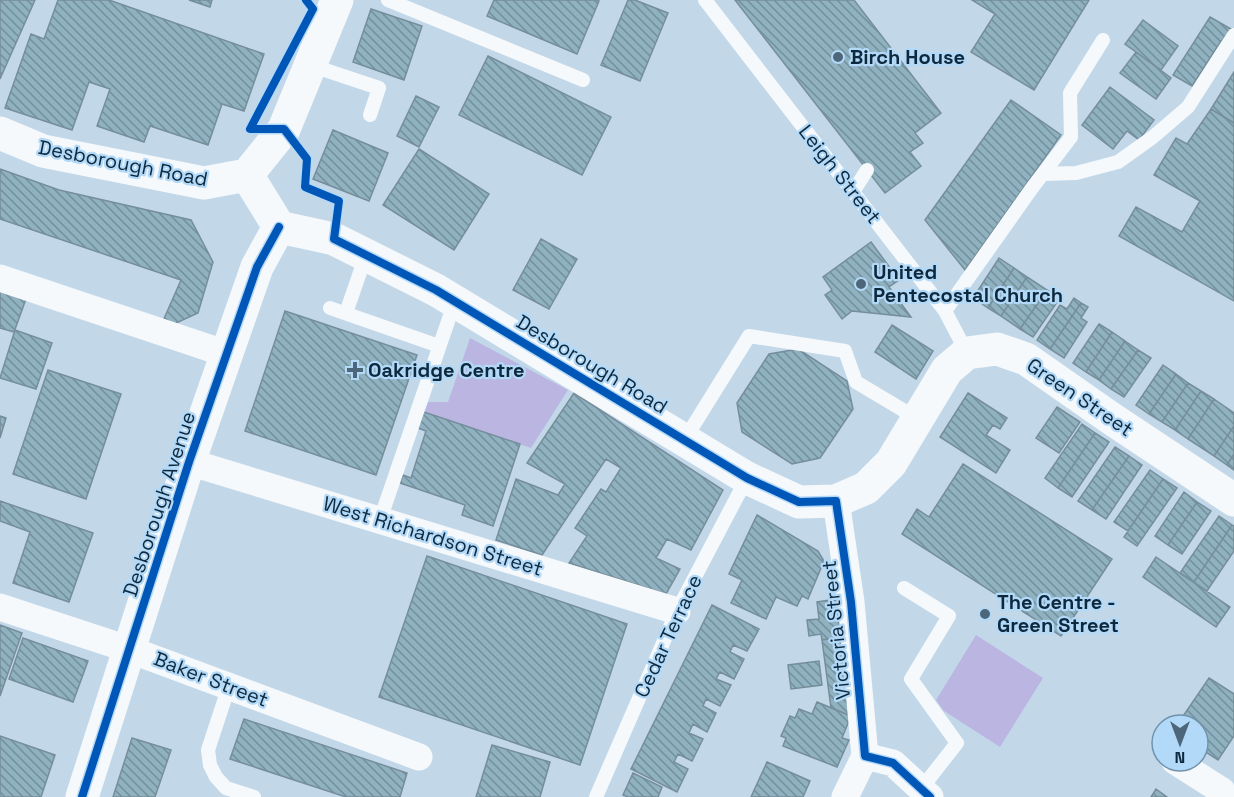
<svg xmlns="http://www.w3.org/2000/svg" width="1234" height="797" viewBox="0 0 1234 797" font-family="'Space Grotesk',sans-serif">
<style>
.green{fill:#bbb5e2}
.building{fill:url(#building-back-hatch);stroke:#768e9b;stroke-width:1.5}
.lines{fill:none;stroke-linecap:round;stroke-linejoin:round}
.lane{stroke:#f6f9fc;stroke-width:14}
.street{stroke:#f6f9fc;stroke-width:27}
.secondary{stroke:#f6f9fc;stroke-width:33}
.cycleway-casing{stroke:#b3d9f8;stroke-width:11}
.cycleway{stroke:#0057b8;stroke-width:8}
.poi-dot{fill:#4d6679;stroke:#b3d9f8;stroke-width:2}
.labels{text-anchor:middle;dominant-baseline:central;stroke-width:4.5;stroke-linejoin:round;paint-order:stroke}
.poi-label{font-size:20px;font-weight:bold;fill:#0e293d;stroke:#b3d9f8;text-anchor:start}
.street-label{font-size:20px;fill:#0e293d;stroke:#b3d9f8}
</style>
<defs>
<pattern id="building-back-hatch" width="6" height="6" patternUnits="userSpaceOnUse" patternTransform="scale(1.5)"><rect width="6" height="6" fill="#8fb1c0"/><path d="M-1 5l2 2M0 0l6 6M5-1l2 2" fill="none" stroke="#73909d"/></pattern>
</defs>
<rect width="100%" height="100%" fill="#c2d8e9"/>
<path class="green" d="M470 338 568 390 531 448 424 412 428 402H448Z
M976 635 1043 678 1000 747 944 711 936 700Z"/>
<path class="building" d="M0 0H35L0 79Z
M58 0H109L264 54 244 111 222 104 208 145 150 126 144 142 97 126 110 89 89 82 72 130 5 108 31 34 44 39Z
M189 0H212L210 7Z
M494 0H596L599 1 577 54 487 16Z
M628 0H635L668 13 640 81 601 65Z
M735 0H854L941 113 915 133 923 143 910 152 921 166 885 193Z
M972 0H1089L1034 90 971 52 995 14Z
M371 9 422 26 404 80 353 62Z
M1210 17 1231 29 1222 41H1221L1192 86 1173 75Z
M1143 20 1178 46 1161 70 1125 44Z
M1136 52 1171 78 1156 99 1120 73Z
M488 56 611 117 582 175 459 115Z
M1234 72V123L1211 109Z
M1110 87 1154 120 1139 140 1127 131 1113 149 1082 125Z
M416 96 439 107 419 147 397 136Z
M1011 100 1061 135 965 270 925 220Z
M1211 109 1234 123V301L1119 236 1136 207 1182 232 1200 201 1154 175 1176 138 1187 144Z
M333 130 388 153 369 201 313 179Z
M419 149 489 194 454 250 383 205Z
M0 169 59 190 191 220 213 262 198 313 174 324 163 321 181 280 0 219Z
M541 239 577 259 549 309 513 290Z
M871 242 899 280 889 287 911 317 852 311 842 319 825 295 832 290 823 277Z
M999 258 1014 268 988 308 973 298Z
M1014 268 1027 277 1001 316 988 308Z
M1027 277 1047 290 1020 329 1001 316Z
M0 290 26 299 14 332 0 328Z
M1047 290 1060 298 1033 337 1020 329Z
M1074 298 1081 303 1050 349 1037 340 1060 305 1067 309Z
M1081 303 1088 307 1081 318 1087 322 1064 358 1050 349Z
M285 311 417 355 376 475 245 431Z
M1099 324 1112 332 1086 372 1073 363Z
M892 325 933 351 916 379 875 352Z
M15 330 52 343 36 389 0 378Z
M1112 332 1125 341 1099 380 1086 372Z
M1125 341 1138 350 1111 389 1099 380Z
M798 349 847 381 853 409 820 458 792 464 742 432 737 403 769 354Z
M1138 350 1151 358 1124 397 1111 389Z
M1163 365 1176 374 1149 414 1136 405Z
M48 370 121 394 86 499 13 474Z
M1176 374 1188 383 1162 422 1149 414Z
M1188 383 1201 391 1175 430 1162 422Z
M1201 391 1214 399 1188 439 1175 430Z
M574 393 723 490 691 550 667 539 656 558 680 569 666 594 569 563 587 536 575 528 601 489 606 492 621 468 606 459 542 555 496 540 516 479 558 495 565 484 527 463Z
M968 393 1007 418 1000 429 993 425 986 435 1010 450 996 473 940 437Z
M1214 399 1234 413V426L1214 456 1188 439Z
M1057 407 1080 422 1059 453 1036 438Z
M424 412 520 444 493 526 462 515 465 505 400 483 403 475 411 478 426 431 418 428Z
M0 416 6 418 0 438Z
M1082 424 1095 433 1058 488 1045 478Z
M1234 426V454L1227 465 1214 456Z
M1095 433 1109 442 1072 497 1058 488Z
M1115 447 1129 456 1092 510 1078 501Z
M1234 454V470L1227 465Z
M1129 456 1142 465 1106 519 1092 510Z
M963 464 1112 559 1061 636 902 534 917 509 929 517Z
M1150 470 1163 479 1128 531 1114 522Z
M1163 479 1177 488 1137 546 1124 537Z
M1184 492 1197 502 1168 545 1155 536Z
M0 501 93 533 69 602 13 583 30 532 0 521Z
M1197 502 1211 511 1182 554 1168 545Z
M757 515 818 551 824 561 808 599 802 596 797 606 776 597 766 619 731 603 742 580 729 574Z
M1219 516 1232 525 1194 582 1180 573Z
M1232 525 1234 526V551L1207 591 1194 582Z
M427 556 627 624 580 765 379 697Z
M1156 557 1230 607 1216 627 1143 577Z
M836 599 841 637 822 640 821 634 809 636 807 620 819 619 817 602Z
M712 605 759 629 747 651 733 645 730 652 744 659 734 679 720 672 716 679 731 685 720 706 706 699 703 706 716 713 707 732 693 724 689 733 703 739 692 761 678 754 674 762 688 769 677 792 631 769Z
M0 625 22 633 0 696Z
M841 637 851 716 831 708 822 640Z
M23 638 88 661 73 702 9 679Z
M819 661 822 685 791 689 788 665Z
M1209 678 1234 694V736L1218 760 1198 747V725H1177Z
M817 702 851 716 842 738 849 740 837 767 783 746 786 738 781 736 790 716 795 718 799 709 812 714Z
M244 719 407 773 400 797H346L230 759Z
M0 736 55 755 41 797H0Z
M132 738 171 750 155 797H113Z
M492 745 550 762 540 797H476Z
M767 762 810 781 803 797H751Z
M633 773 662 787 658 797H628L623 795Z
M1156 789 1167 797H1151Z"/>
<g class="lines">
<path class="lane" d="M388 0 583 80
M705 0 945 311 967 353
M310 65 379 88 370 115
M1043 174 1076 173 1118 162 1153 137 1188 107 1234 35
M853 192 867 170
M330 308 439 346
M945 311 1032 188 1071 137 1070 93 1103 40
M346 313 366 255
M685 439 749 336 845 351 856 382 918 419
M380 520 455 301
M904 588 949 616 911 679 957 743 921 789
M229 686 208 750 210 765 216 777 226 788 254 797
M596 797 677 611 747 478"/>
<path class="street" d="M0 278 227 354
M189 462 677 611
M836 501 851 602 865 756 845 797
M0 607 128 649 419 757
M865 756 893 763 930 797
M1175 761 1222 791"/>
<path class="secondary" d="M0 133 43 151 204 183 247 175
M247 175 284 129 337 0
M247 175 279 227
M279 227 334 239 436 290 747 478 799 502 836 501 866 488 891 463 947 370 967 353 997 349 1026 359 1112 419 1234 500
M82 797 189 462 257 267 279 227"/>
<g class="cycleway-casing">
<path id="cycleway" d="M306 0 313 9 250 129H284L307 159 305 187 339 201 334 239 436 290 747 478 799 502 836 501 851 602 865 756 893 763 930 797
M82 797 189 462 257 267 279 227"/>
</g>
<use href="#cycleway" class="cycleway"/>
</g>
<g class="poi-dot">
<circle cx="838" cy="57" r="6"/>
<circle cx="861" cy="284" r="6"/>
<path d="M352 361h6v6h6v6h-6v6h-6v-6h-6v-6h6z"/>
<circle cx="985" cy="614" r="6"/>
</g>
<g class="labels">
<g class="poi-label">
<text x="850" y="57">Birch House</text>
<text x="873" y="272">United<tspan x="873" dy="23">Pentecostal Church</tspan></text>
<text x="368" y="370">Oakridge Centre</text>
<text x="997" y="602">The Centre -<tspan x="997" dy="23">Green Street</tspan></text>
</g>
<g class="street-label">
<text transform="translate(123 163) rotate(11)">Desborough Road</text>
<text transform="translate(840 174) rotate(52)">Leigh Street</text>
<text transform="translate(592 364) rotate(31)">Desborough Road</text>
<text transform="translate(1080 397) rotate(34)">Green Street</text>
<text transform="translate(159 504) rotate(-72)">Desborough Avenue</text>
<text transform="translate(433 536) rotate(17)">West Richardson Street</text>
<text transform="translate(836 630) rotate(-96)">Victoria Street</text>
<text transform="translate(668 636) rotate(-65)">Cedar Terrace</text>
<text transform="translate(211 679) rotate(21)">Baker Street</text>
</g>
</g>
<g transform="translate(1180 743) rotate(180)"><circle r="28" fill="#b3d9f8" stroke="#7193ad" stroke-width="1.5"/>
<path d="M0-4.5L10 22L0 15L-10 22Z" fill="#4d6679"/>
<text y="-9" font-size="16" font-weight="bold" text-anchor="middle" fill="#0e293d">N</text>
</g>
</svg>
